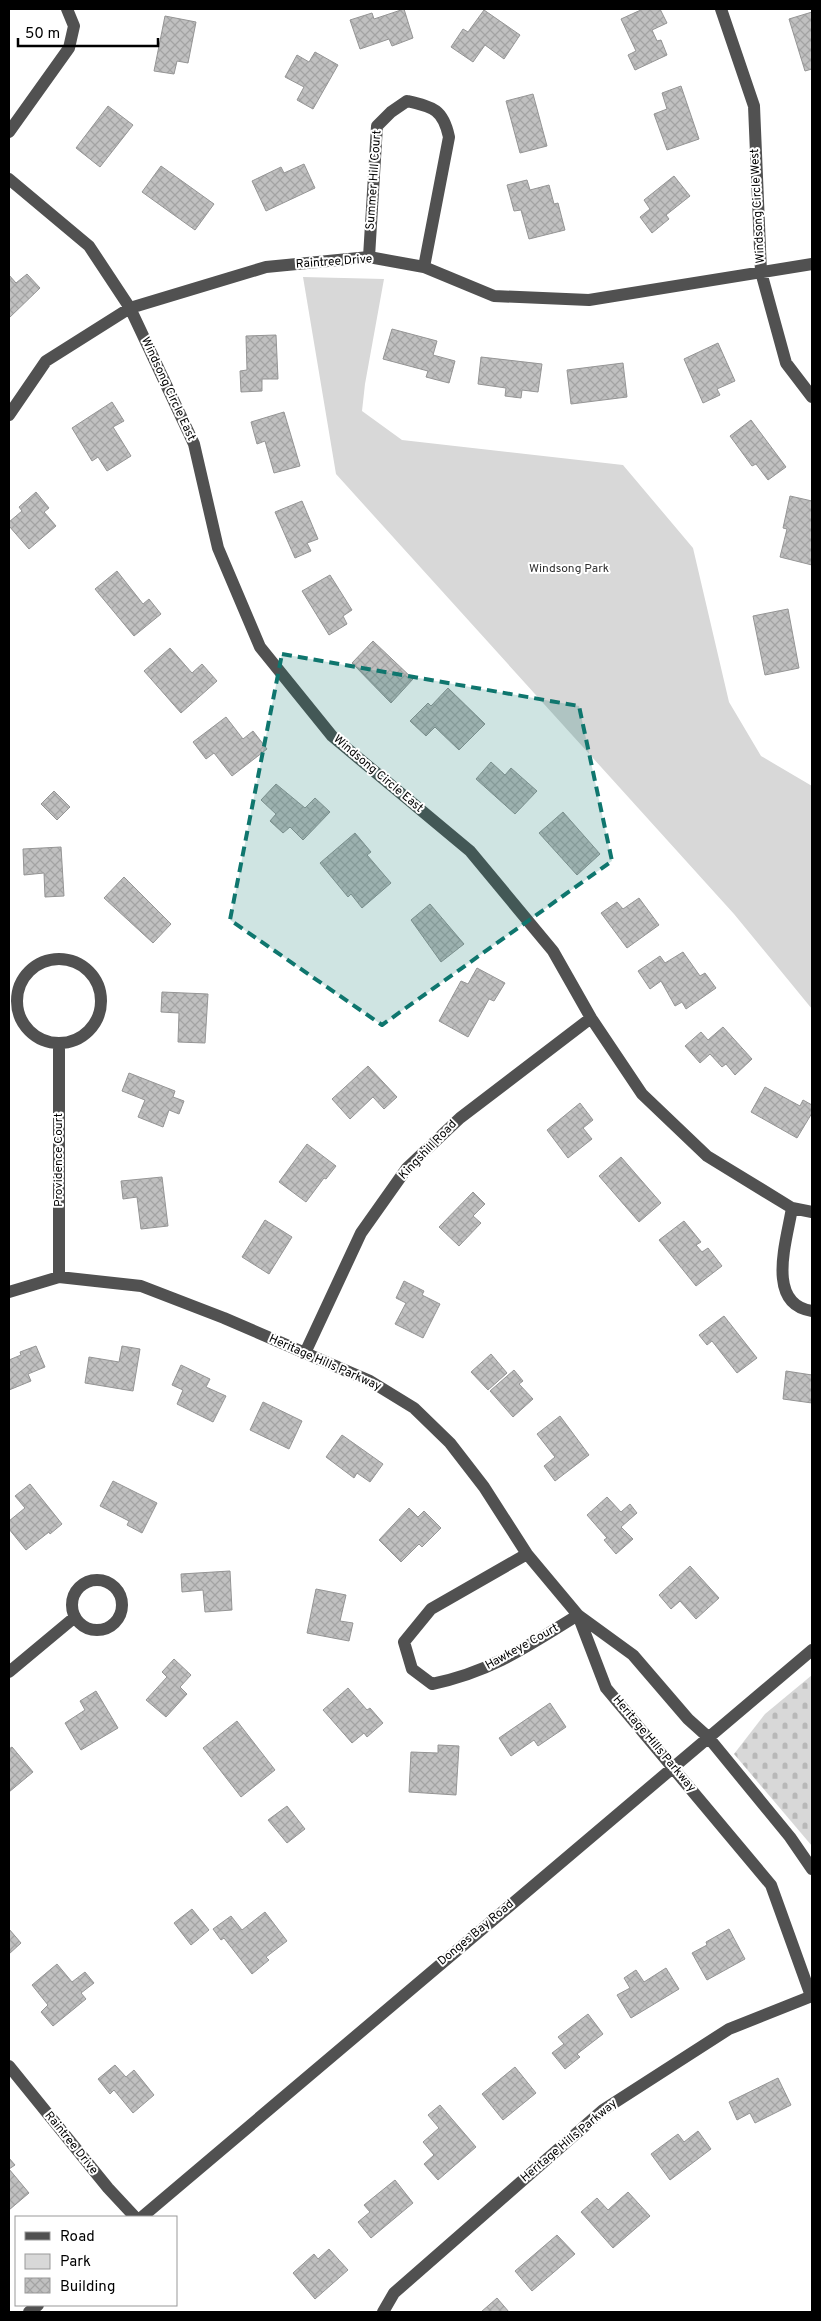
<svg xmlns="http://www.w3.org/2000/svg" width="821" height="2321" viewBox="0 0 821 2321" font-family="Overpass,sans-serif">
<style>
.cemetery{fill:url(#cemetery-stones)}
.green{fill:#d8d8d8}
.building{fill:url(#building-cross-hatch);stroke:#959595}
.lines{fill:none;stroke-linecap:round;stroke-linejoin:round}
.minor{stroke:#515151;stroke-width:12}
.marked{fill:#0f766e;fill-opacity:0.2;stroke:#0f766e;stroke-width:4;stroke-dasharray:10 6;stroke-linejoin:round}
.labels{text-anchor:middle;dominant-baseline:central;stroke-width:4;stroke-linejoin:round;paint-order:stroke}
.street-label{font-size:12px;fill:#000;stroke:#fff}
.park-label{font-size:12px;fill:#2f2f2f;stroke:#fff}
</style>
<defs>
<pattern id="cemetery-stones" width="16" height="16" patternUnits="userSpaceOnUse" patternTransform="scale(1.25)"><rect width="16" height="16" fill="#d8d8d8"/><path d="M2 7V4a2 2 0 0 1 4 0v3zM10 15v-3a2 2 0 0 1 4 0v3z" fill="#b8b8b8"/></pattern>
<pattern id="building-cross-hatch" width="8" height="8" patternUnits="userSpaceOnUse" patternTransform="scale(1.25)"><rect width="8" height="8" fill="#c0c0c0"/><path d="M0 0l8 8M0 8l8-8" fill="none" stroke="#a3a3a3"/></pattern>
</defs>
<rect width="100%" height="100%" fill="#fff"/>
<path class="cemetery" d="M812 1675V1846L734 1754 765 1714Z"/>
<path class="green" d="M303 277 384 279 365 384 362 411 402 440 623 465 693 548 729 702 761 756 812 786V1009L734 914 336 474Z"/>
<path class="building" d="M404 9 413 38 392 46 389 39 360 49 350 20 372 13 374 19Z
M643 9H660L667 23 652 30 657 41 661 40 667 55 635 70 628 55 636 51 621 19Z
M484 10 520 35 504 59 485 45 473 62 451 47 463 29 468 32Z
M812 12V69L805 71 789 19Z
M165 16 196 22 188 63 177 61 174 74 154 71Z
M315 52 338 65 313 109 297 100 304 87 285 77 297 55 309 62Z
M681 86 699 139 667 150 654 114 667 109 662 93Z
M533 94 547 146 520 153 506 101Z
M108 106 133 125 100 167 76 148Z
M304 164 315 188 266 211 252 181 281 167 284 173Z
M161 166 214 204 195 230 142 192Z
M674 176 690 196 666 215 669 219 652 233 640 217 650 209 644 200Z
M527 180 530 190 549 185 554 204 558 203 565 230 529 239 521 210 514 211 507 185Z
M27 274 40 288 9 318V275L16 283Z
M392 329 437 341 433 355 455 361 449 383 426 377 428 371 383 359Z
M276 335 278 379H262V391L241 392 240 371 247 370 246 336Z
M718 343 735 381 717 389 720 395 703 403 684 359Z
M481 357 542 364 538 392 522 390 521 398 505 396 506 388 478 384Z
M623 363 627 397 571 404 567 370Z
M112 402 124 421 113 427 131 456 107 471 98 457 92 461 72 428Z
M284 412 300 466 274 473 265 441 257 444 251 422Z
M751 420 786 467 768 480 756 464 752 466 730 436Z
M36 492 49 508 44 512 56 526 29 549 9 526V522L22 511 19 507Z
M790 496 812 501V565L780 557 787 529 783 528Z
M302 501 318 539 307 543 311 551 295 558 275 512Z
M117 571 143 604 149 599 161 614 134 636 95 589Z
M330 575 352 610 343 616 347 624 329 635 302 591Z
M788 609 799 668 765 675 753 616Z
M373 641 413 679 391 703 352 663Z
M170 648 192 673 202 664 217 681 181 713 144 671Z
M448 688 485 724 459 750 435 727 426 736 410 721 428 703 431 706Z
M226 717 243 739 253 731 267 749 232 776 214 753 206 759 193 742Z
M491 762 505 775 511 768 537 791 515 814 476 779Z
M276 784 305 808 315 798 330 812 303 840 290 827 283 833 270 821 276 814 261 800Z
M54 791 70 807 57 820 41 804Z
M563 812 600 854 577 875 539 833Z
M355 833 371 852 367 855 391 883 362 908 351 894 348 897 320 863Z
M61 847 64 896 45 897 44 873 24 875 23 849Z
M124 877 171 924 153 943 104 898Z
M639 898 659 925 627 948 601 913 617 902 623 909Z
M430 904 464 944 441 962 411 920Z
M683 952 700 976 705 973 716 988 686 1009 682 1002 675 1006 661 981 650 989 638 971 660 956 665 963Z
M477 968 505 983 494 1001 489 999 468 1037 439 1021 461 981 468 984Z
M162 992 208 994 205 1043 178 1042 179 1013 161 1012Z
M723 1027 752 1059 735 1075 726 1064 722 1067 710 1054 700 1063 685 1046 701 1032 708 1040Z
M368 1066 397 1097 384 1109 373 1097 350 1119 332 1099Z
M129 1073 175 1091 173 1097 184 1101 179 1114 169 1110 163 1127 138 1117 145 1100 122 1091Z
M765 1087 800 1106 803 1100 812 1105V1113L797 1138 751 1112Z
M580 1103 593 1120 583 1128 592 1139 568 1158 547 1130Z
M307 1144 336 1166 326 1179 324 1178 306 1202 279 1182Z
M621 1157 661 1203 639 1222 599 1176Z
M162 1177 168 1226 141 1229 137 1197 123 1199 121 1181Z
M473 1192 485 1204 473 1216 481 1223 459 1246 439 1227Z
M265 1220 292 1237 269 1274 242 1257Z
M684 1221 701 1242 696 1245 702 1252 708 1248 722 1266 696 1286 659 1240Z
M404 1281 424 1291 422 1295 440 1304 423 1338 395 1324 406 1303 396 1298Z
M724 1316 757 1358 737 1373 712 1341 707 1345 699 1335Z
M36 1346 45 1367 28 1374 31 1381 9 1390V1360L21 1355 20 1352Z
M122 1346 140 1349 133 1391 85 1383 89 1357 119 1362Z
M491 1354 507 1373 488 1390 471 1372Z
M181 1365 210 1379 206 1387 226 1396 213 1422 177 1404 183 1390 172 1385Z
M514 1370 523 1381 519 1384 533 1399 513 1417 490 1391Z
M786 1371 812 1375V1403L783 1399Z
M263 1402 302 1421 289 1449 250 1430Z
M560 1416 589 1455 555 1481 544 1466 555 1457 537 1434Z
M342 1435 383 1464 370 1482 357 1473 354 1478 326 1457Z
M113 1481 157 1503 142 1533 127 1525 129 1521 100 1506Z
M30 1484 62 1524 50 1534 49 1532 26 1550 9 1529V1521L25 1508 15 1496Z
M607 1497 621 1512 630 1504 637 1513 621 1527 633 1539 616 1554 604 1540 607 1538 587 1515Z
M409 1508 418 1517 424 1511 441 1528 422 1547 419 1544 401 1562 379 1540Z
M690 1566 719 1598 696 1619 680 1601 671 1609 659 1595Z
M230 1571 232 1610 205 1612 203 1590 182 1592 181 1574Z
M316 1589 346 1595 340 1621 353 1623 349 1641 307 1633Z
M174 1659 191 1675 180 1687 187 1694 166 1717 146 1700 167 1677 162 1672Z
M348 1688 367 1710 370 1708 383 1723 367 1737 364 1733 352 1743 323 1710Z
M96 1691 118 1728 81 1750 65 1723 85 1710 80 1701Z
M550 1703 566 1727 538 1746 534 1740 511 1756 499 1738Z
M237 1721 275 1770 241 1797 203 1748Z
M438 1745 459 1746 456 1795 409 1792 411 1752 438 1753Z
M12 1747 33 1772 9 1792V1749Z
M287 1806 305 1829 287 1843 268 1820Z
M192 1909 209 1930 191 1945 174 1923Z
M265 1912 287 1941 266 1957 269 1960 252 1974 224 1938 221 1940 213 1929 231 1916 242 1930Z
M9 1929 21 1943 9 1954Z
M729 1929 745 1959 707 1980 692 1953 707 1945 706 1942Z
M57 1964 72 1982 85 1972 94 1983 81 1993 86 1999 53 2026 41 2012 48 2005 32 1985Z
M666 1968 679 1989 631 2018 617 1995 630 1988 624 1978 636 1970 644 1982Z
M588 2014 603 2034 577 2054 580 2057 565 2069 552 2053 564 2044 558 2037Z
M115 2065 126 2077 134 2070 154 2095 133 2113 114 2090 110 2094 98 2079Z
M515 2067 536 2093 503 2120 482 2094Z
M778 2078 791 2105 755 2123 750 2113 737 2120 729 2102Z
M440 2105 476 2147 438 2180 424 2164 434 2155 423 2142 439 2128 428 2115Z
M698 2131 711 2149 670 2180 651 2154 678 2134 684 2142Z
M9 2158 15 2165 9 2169 29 2193 9 2210Z
M395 2180 413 2203 371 2238 358 2222 370 2212 364 2205Z
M628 2192 650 2216 613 2248 581 2212 597 2198 608 2210Z
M557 2235 575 2254 532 2291 515 2271Z
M329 2249 348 2270 315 2299 293 2273 314 2254 318 2259Z
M497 2298 509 2312H481Z"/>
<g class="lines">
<path class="minor" d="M721 9 754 106 761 272 786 363 812 397
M9 132 69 48 74 26 67 9
M9 179 89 246 130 308 194 444 218 548 260 647 332 736 470 851 553 951 591 1018 642 1094 707 1156 792 1208 812 1212
M369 257 377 126 391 112 407 101C433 107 443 109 449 137L424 267
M9 415 46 361 130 308 266 267 369 257 424 267 494 296 589 300 812 264
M17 1001a42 42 0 1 1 84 0a42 42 0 1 1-84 0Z
M59 1044V1277
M792 1208C787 1240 765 1304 812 1311
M9 1292 59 1277 141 1286 224 1318 370 1381 414 1408 450 1443 484 1487 527 1554 578 1615 633 1655 688 1719 708 1737 790 1837 812 1869
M305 1353 361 1233 407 1168 460 1118 591 1018
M527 1554 431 1609 404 1642 412 1669 432 1684C491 1672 528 1646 578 1615
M72 1605a25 25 0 1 1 50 0a25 25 0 1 1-50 0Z
M578 1615 606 1688 771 1885 811 1996
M9 1672 75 1617
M9 2066 108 2188 135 2217
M142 2217 812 1650
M29 2312 38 2305
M383 2312 394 2293 603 2110 729 2029 812 1996"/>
</g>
<path class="marked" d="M282 654 579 706 612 861 382 1025 230 920Z"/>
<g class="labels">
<g class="street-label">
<text transform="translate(374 180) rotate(-86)">Summer Hill Court</text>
<text transform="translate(758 206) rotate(-93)">Windsong Circle West</text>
<text transform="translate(334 262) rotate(-4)">Raintree Drive</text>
<text transform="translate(168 389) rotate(65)">Windsong Circle East</text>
<text transform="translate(378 774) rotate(40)">Windsong Circle East</text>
<text transform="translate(428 1150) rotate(-46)">Kingshill Road</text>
<text transform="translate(59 1160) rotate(-90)">Providence Court</text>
<text transform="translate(325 1363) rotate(24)">Heritage Hills Parkway</text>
<text transform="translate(522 1647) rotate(-29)">Hawkeye Court</text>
<text transform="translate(654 1744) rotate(50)">Heritage Hills Parkway</text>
<text transform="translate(476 1933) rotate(-40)">Donges Bay Road</text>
<text transform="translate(569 2141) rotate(-40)">Heritage Hills Parkway</text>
<text transform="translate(71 2143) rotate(51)">Raintree Drive</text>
</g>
<g class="park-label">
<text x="569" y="569">Windsong Park</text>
</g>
</g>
<rect width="821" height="2321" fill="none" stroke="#000000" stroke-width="20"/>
<rect x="15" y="2216" width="162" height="90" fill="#ffffff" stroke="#999999"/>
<rect x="25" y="2232" width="25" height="8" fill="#515151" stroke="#999999"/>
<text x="60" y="2241" font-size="15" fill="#000000">Road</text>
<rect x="25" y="2254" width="25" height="15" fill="#d8d8d8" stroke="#999999"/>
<text x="60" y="2266" font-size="15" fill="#000000">Park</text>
<rect x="25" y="2278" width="25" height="15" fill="url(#building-cross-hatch)" stroke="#999999"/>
<text x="60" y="2291" font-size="15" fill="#000000">Building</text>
<path d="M18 38v8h140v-8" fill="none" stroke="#000000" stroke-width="2.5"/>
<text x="25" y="38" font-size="15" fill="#000000" stroke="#ffffff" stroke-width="4" paint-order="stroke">50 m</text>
</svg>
